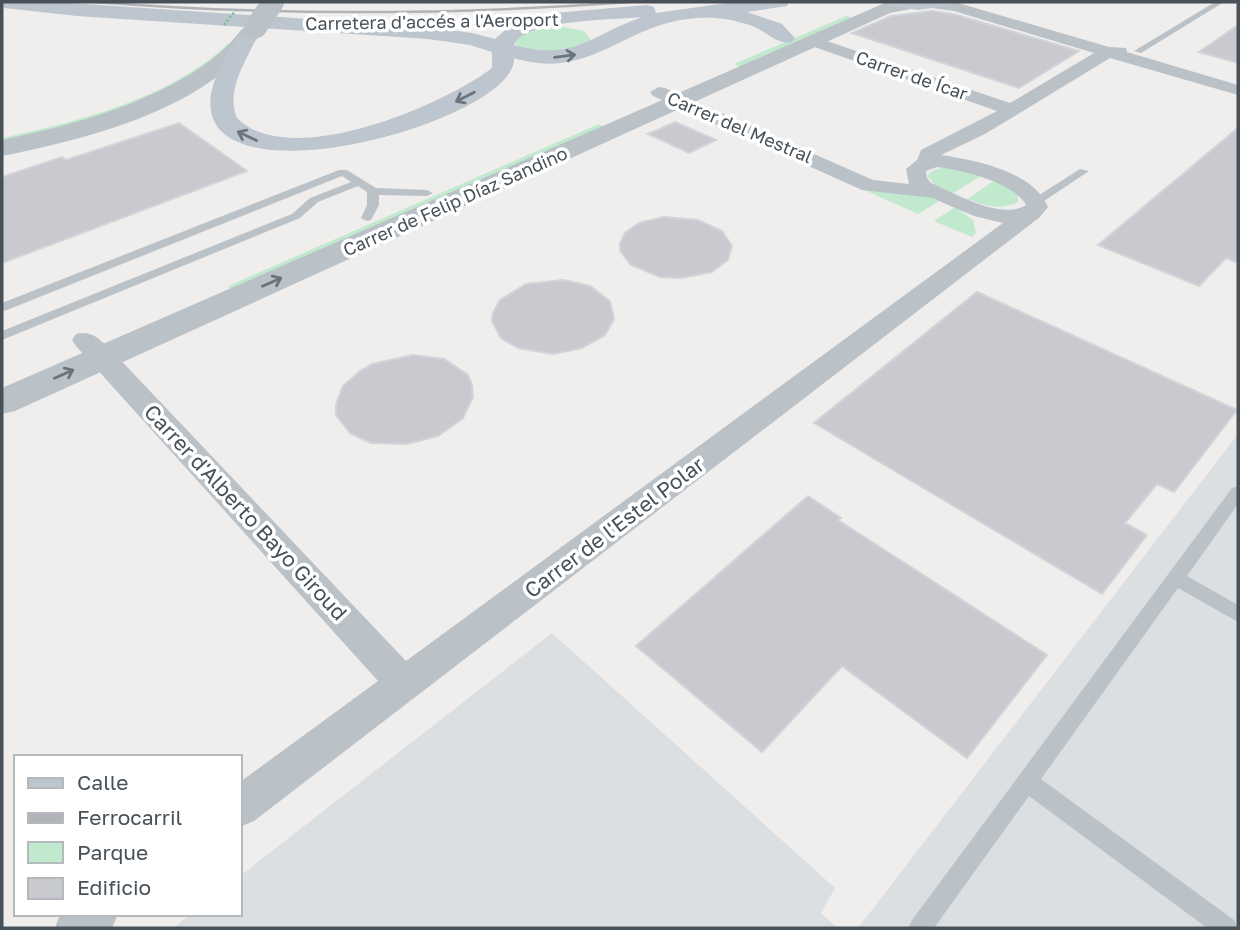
<svg xmlns="http://www.w3.org/2000/svg" width="1240" height="930" viewBox="0 0 1240 930" font-family="'Golos Text',sans-serif">
<style>
.airport{fill:#dcdfe1}
.green{fill:#c0e9ce}
.building{fill:#c8cacf;stroke:#d2d4d8;stroke-width:2}
.lines{fill:none;stroke-linecap:round;stroke-linejoin:round}
.service{fill:#bac2c8;fill-rule:evenodd}
.minor{fill:#bac2c8;fill-rule:evenodd}
.tertiary{fill:#bac2c8;fill-rule:evenodd}
.secondary{fill:#bdc6cf;fill-rule:evenodd}
.rail{stroke:#b0b3b7;stroke-width:2.5}
.path-bridge{stroke:#7dc29d;stroke-width:2.5;stroke-dasharray:2.5 2;stroke-linecap:butt}
.tertiary-bridge{stroke:#bac2c8;stroke-width:22}
.oneway{stroke:#6b747c}
.oneway2{stroke:#6a737a}
.labels{text-anchor:middle;dominant-baseline:central;stroke-width:7;stroke-linejoin:round;paint-order:stroke}
.far-street-label{font-size:18px;fill:#485158;stroke:#fff}
.street-label{font-size:21px;fill:#485158;stroke:#fff}
</style>
<rect width="100%" height="100%" fill="#f0eded"/>
<path class="airport" d="M1238 434V928H858Z
M552 633 835 888 821 913 837 928H173L191 914H240V876Z"/>
<path class="green" d="M846 16 853 18 740 67 734 64Z
M551 25 584 31 591 40 559 54 518 47 515 42 520 33Z
M238 43C176 99 81 126 2 144V138C80 121 168 99 228 44Z
M599 124 605 127 233 291 228 286Z
M946 167 981 176 953 193 936 186 927 176 933 170Z
M994 181 1010 188 1018 195V202C1000 211 986 206 967 199Z
M862 189 927 196 939 201 918 214Z
M955 207 973 220 976 233 972 237 934 221Z"/>
<path class="building" d="M932 11 953 14 1079 51 1019 88 852 33 891 16Z
M1238 25V63L1199 52Z
M675 122 716 140 689 153 648 134Z
M179 123 247 171 2 263V177L62 157 66 160Z
M1238 128V263L1226 258 1199 286 1098 245Z
M664 217 698 220 722 231 732 246 728 260 712 272 681 278 660 277 631 265 620 251V244L625 233 639 223Z
M563 280 590 286 610 301 614 319 605 335 582 348 553 354 518 348 501 338 492 321 493 313 500 300 526 284Z
M977 292 1237 410 1174 492 1157 484 1125 523 1147 535 1102 594 814 423Z
M413 355 444 359 468 375 472 385 473 397 463 418 438 436 407 444 371 443 350 433 336 415V404L343 386 360 371 372 364Z
M808 496 841 518 838 520 1047 655 967 758 842 666 762 752 636 646Z"/>
<g class="lines">
<path class="service" d="M1215 2H1224L1141 53 1134 51Z
M1080 169 1089 171 1041 203H1033V199Z
M339 170H347L376 188 427 190 433 193 427 196 379 195V205L371 220 367 221 361 218 367 205V192L358 186 318 202 300 218 2 340V331L292 214 310 198 351 182 342 176 7 310 2 311V303Z
M1238 486V504L1187 576 1238 605V622L1178 588 1041 779 1234 920 1238 928H1207L1029 796 934 928H908L912 920 1232 488Z"/>
<path class="minor" d="M923 2H955L1109 47 1126 48 1127 52 1238 85V95L1110 58 985 134 941 155C975 160 1033 171 1048 207L1040 217 254 821 240 827V782L378 681 76 346 72 340 76 334C93 330 100 340 112 351L406 661 1003 223 974 216 932 198 862 190 653 96 650 92 659 87 665 88 873 180 909 184 906 169 917 160 921 150 997 111 806 44 804 41 806 38H818L1010 103 1094 53 954 11 924 7ZM937 167C961 170 1014 182 1026 205 1001 221 955 193 931 183L927 178 926 171Z
M60 914H118L112 928H55Z"/>
<path class="tertiary" d="M887 2H917L919 4 916 8 890 13 15 411 2 414V388Z
M256 21 263 23 266 27C209 109 94 137 2 156V140C69 126 135 108 194 72 205 65 215 57 224 49 235 40 242 24 256 21Z"/>
<path class="secondary" d="M2 2H55L428 27 472 33 495 39 511 25 509 22 512 18 519 16 647 5 654 7 656 13 734 2H789L787 6 747 12 782 24 795 38 792 42C777 46 765 30 750 25 728 18 710 16 688 19 621 27 588 81 514 58 519 129 101 235 238 37H252L255 41C244 64 226 92 237 118 289 171 442 106 492 68V52L470 45 428 39 77 16 4 8ZM642 17C591 35 573 62 514 45 524 19 616 20 642 17Z
M888 2H949L946 6 918 10 891 6Z"/>
<path class="rail" d="M95 2C274 16 452 15 631 2"/>
<path class="path-bridge" d="M224 25 236 10"/>
<path class="tertiary-bridge" d="M256 27 273 2"/>
</g>
<defs><path id="oneway-shaft" d="M-6 0H5M1.5-3L5.5 0L1.5 3" fill="none" stroke-width="1.6" stroke-linecap="round" stroke-linejoin="round" transform="scale(1.75)"/></defs>
<g class="oneway">
<use href="#oneway-shaft" transform="translate(565 56) rotate(-7)"/>
<use href="#oneway-shaft" transform="translate(465 97) rotate(153)"/>
<use href="#oneway-shaft" transform="translate(247 136) rotate(-155)"/>
</g>
<g class="oneway2">
<use href="#oneway-shaft" transform="translate(272 282) rotate(-24)"/>
<use href="#oneway-shaft" transform="translate(64 374) rotate(-24)"/>
</g>
<g class="labels">
<g class="far-street-label">
<text transform="translate(432 21) rotate(-1)">Carretera d'accés a l'Aeroport</text>
<text transform="translate(912 75) rotate(19)">Carrer de Ícar</text>
<text transform="translate(740 127) rotate(23)">Carrer del Mestral</text>
<text transform="translate(455 201) rotate(-24)">Carrer de Felip Díaz Sandino</text>
</g>
<g class="street-label">
<text transform="translate(246 512) rotate(47)">Carrer d'Alberto Bayo Giroud</text>
<text transform="translate(614 527) rotate(-37)">Carrer de l'Estel Polar</text>
</g>
</g>
<rect width="1240" height="930" fill="none" stroke="#485158" stroke-width="7"/>
<rect x="14" y="755" width="228" height="161" fill="#ffffff" stroke="#b6b9bc" stroke-width="2"/>
<rect x="28" y="778" width="35" height="10" fill="#bdc6cf" stroke="#b6b9bc" stroke-width="2"/>
<text x="77" y="790" font-size="21" fill="#485158">Calle</text>
<rect x="28" y="813" width="35" height="10" fill="#b0b3b7" stroke="#b6b9bc" stroke-width="2"/>
<text x="77" y="825" font-size="21" fill="#485158">Ferrocarril</text>
<rect x="28" y="842" width="35" height="21" fill="#c0e9ce" stroke="#b6b9bc" stroke-width="2"/>
<text x="77" y="860" font-size="21" fill="#485158">Parque</text>
<rect x="28" y="878" width="35" height="21" fill="#c8cacf" stroke="#b6b9bc" stroke-width="2"/>
<text x="77" y="895" font-size="21" fill="#485158">Edificio</text>
</svg>
